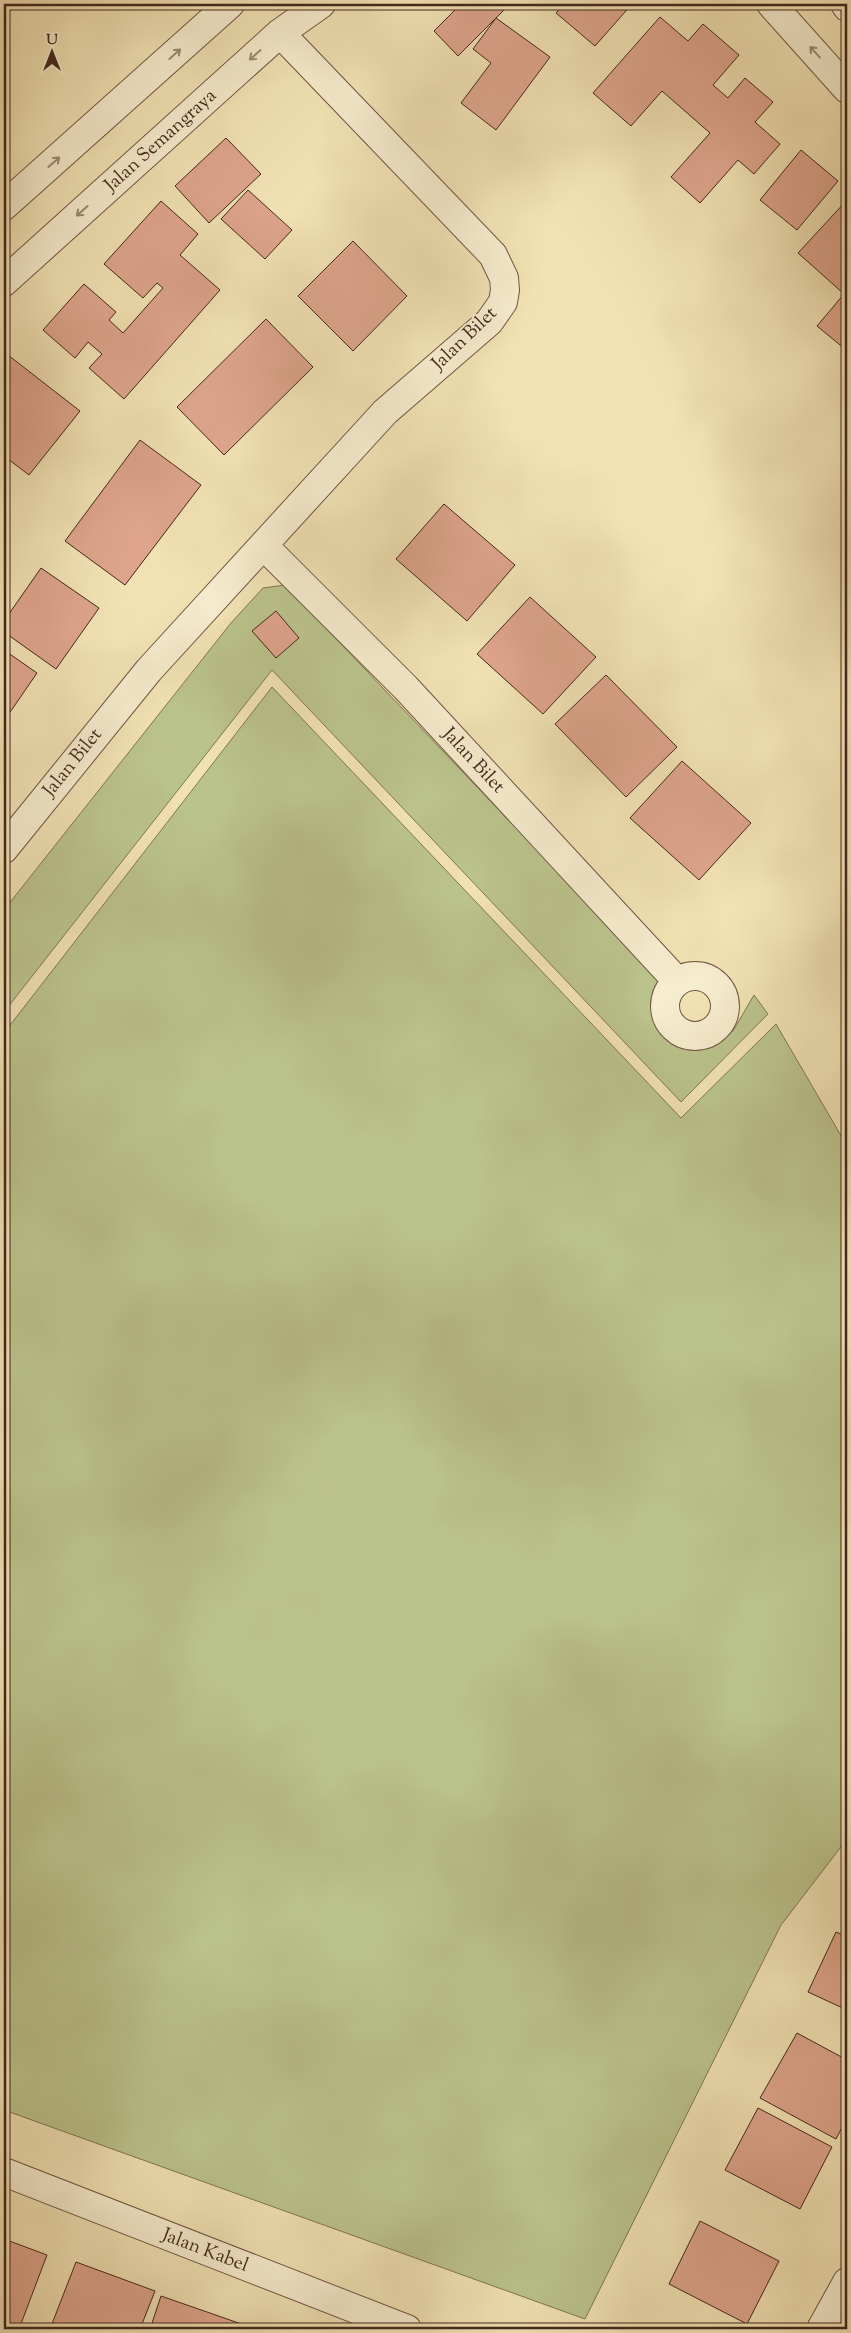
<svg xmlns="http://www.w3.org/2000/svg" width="851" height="2333" viewBox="0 0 851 2333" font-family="'Sorts Mill Goudy',serif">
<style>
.green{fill:#bbc38c;stroke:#807554}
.building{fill:#dea58c;stroke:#44271d}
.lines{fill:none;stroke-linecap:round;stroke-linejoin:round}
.street-casing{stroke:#6f5643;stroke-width:30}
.street{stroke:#f6ecce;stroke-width:28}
.oneway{stroke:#9d8a76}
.labels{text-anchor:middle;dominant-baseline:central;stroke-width:4;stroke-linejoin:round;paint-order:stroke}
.street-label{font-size:19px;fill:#44271d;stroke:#f6ecce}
</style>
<rect width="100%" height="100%" fill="#f1e2b4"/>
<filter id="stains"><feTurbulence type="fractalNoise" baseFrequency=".004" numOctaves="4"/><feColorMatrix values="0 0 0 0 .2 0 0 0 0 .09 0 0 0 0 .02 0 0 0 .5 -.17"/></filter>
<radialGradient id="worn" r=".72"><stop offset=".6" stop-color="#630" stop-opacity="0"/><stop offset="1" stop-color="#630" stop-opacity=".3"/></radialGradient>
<path class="green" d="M285 585 672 992 668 1005 695 1035 733 1031 754 995 768 1014 681 1102 272 670 4 1012V910L231 623 263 588Z
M272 687 681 1118 776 1024 847 1146V1839L781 1925 585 2319 4 2110V1033Z"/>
<path class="building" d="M461 4H510L458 56 434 31Z
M564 4H632L595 46 556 13Z
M660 17 688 41 703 24 739 55 713 85 728 98 745 78 773 102 755 122 780 144 754 174 738 160 700 203 671 177 710 133 662 91 631 126 593 93Z
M496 18 550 57 496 130 461 103 491 63 473 49Z
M226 138 261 174 209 223 175 186Z
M801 150 838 181 797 230 760 200Z
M248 190 292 230 265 259 221 219Z
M847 200V347L845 349 817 326 844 294 798 253Z
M161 201 198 234 180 255 220 290 124 399 89 368 102 354 88 342 75 358 43 330 84 284 116 312 109 320 123 333 163 288 157 283 143 298 104 264Z
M353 241 407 296 353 351 298 296Z
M266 319 313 367 224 455 177 407Z
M8 355 80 411 29 475 4 456V361Z
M140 440 201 485 125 585 65 541Z
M444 504 515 565 467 621 396 559Z
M41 568 99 608 56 669 4 632V621Z
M530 597 596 657 543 714 477 654Z
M276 611 299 638 276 658 252 631Z
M4 650 37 673 4 721Z
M606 675 677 747 626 797 555 724Z
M682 761 751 823 699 880 630 818Z
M836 1932 847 1937V2010L808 1992Z
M797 2033 847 2060V2118L836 2139 760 2098Z
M758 2108 832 2147 800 2209 725 2170Z
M700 2221 779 2261 747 2324 669 2284Z
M4 2239 47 2255 19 2329H4Z
M76 2262 155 2291 140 2329H50Z
M161 2296 253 2328V2329H150Z"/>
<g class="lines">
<g class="street-casing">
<path id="street" d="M771 4 847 89
M845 4 847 7
M4 206 230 4
M4 282 280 33 321 4
M264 546 406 688 677 981
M4 849 149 670 385 412 489 322 503 302 505 290 504 278 493 255 280 33
M665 1006a30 30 0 1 1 60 0a30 30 0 1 1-60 0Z
M4 2172 407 2329
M821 2329 847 2282"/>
</g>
<use href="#street" class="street"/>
</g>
<defs><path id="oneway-shaft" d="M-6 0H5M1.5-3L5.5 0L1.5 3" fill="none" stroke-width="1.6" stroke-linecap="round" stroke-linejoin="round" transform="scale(1.25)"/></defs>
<g class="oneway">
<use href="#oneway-shaft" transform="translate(815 52) rotate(-132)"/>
<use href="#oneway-shaft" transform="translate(175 54) rotate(-42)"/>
<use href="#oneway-shaft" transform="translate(255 55) rotate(138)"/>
<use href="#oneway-shaft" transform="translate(54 162) rotate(-41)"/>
<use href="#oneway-shaft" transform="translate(82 211) rotate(138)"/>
</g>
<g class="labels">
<g class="street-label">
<text transform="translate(161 141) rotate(-42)">Jalan Semangraya</text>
<text transform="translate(465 339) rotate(-44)">Jalan Bilet</text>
<text transform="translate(473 761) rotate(47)">Jalan Bilet</text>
<text transform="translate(73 763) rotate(-51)">Jalan Bilet</text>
<text transform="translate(205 2251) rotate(21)">Jalan Kabel</text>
</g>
</g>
<rect width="851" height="2333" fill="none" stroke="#f1e2b4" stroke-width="20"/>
<rect x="5" y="5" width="841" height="2323" fill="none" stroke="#44271d" stroke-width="2.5"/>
<rect x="10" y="10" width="831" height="2313" fill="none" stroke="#44271d"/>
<g transform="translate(52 52)" stroke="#f6ecce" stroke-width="4" paint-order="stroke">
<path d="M0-4L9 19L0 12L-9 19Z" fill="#44271d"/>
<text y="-8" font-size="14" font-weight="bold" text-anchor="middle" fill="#44271d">U</text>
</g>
<rect width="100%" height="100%" filter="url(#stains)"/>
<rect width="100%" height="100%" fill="url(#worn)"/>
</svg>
